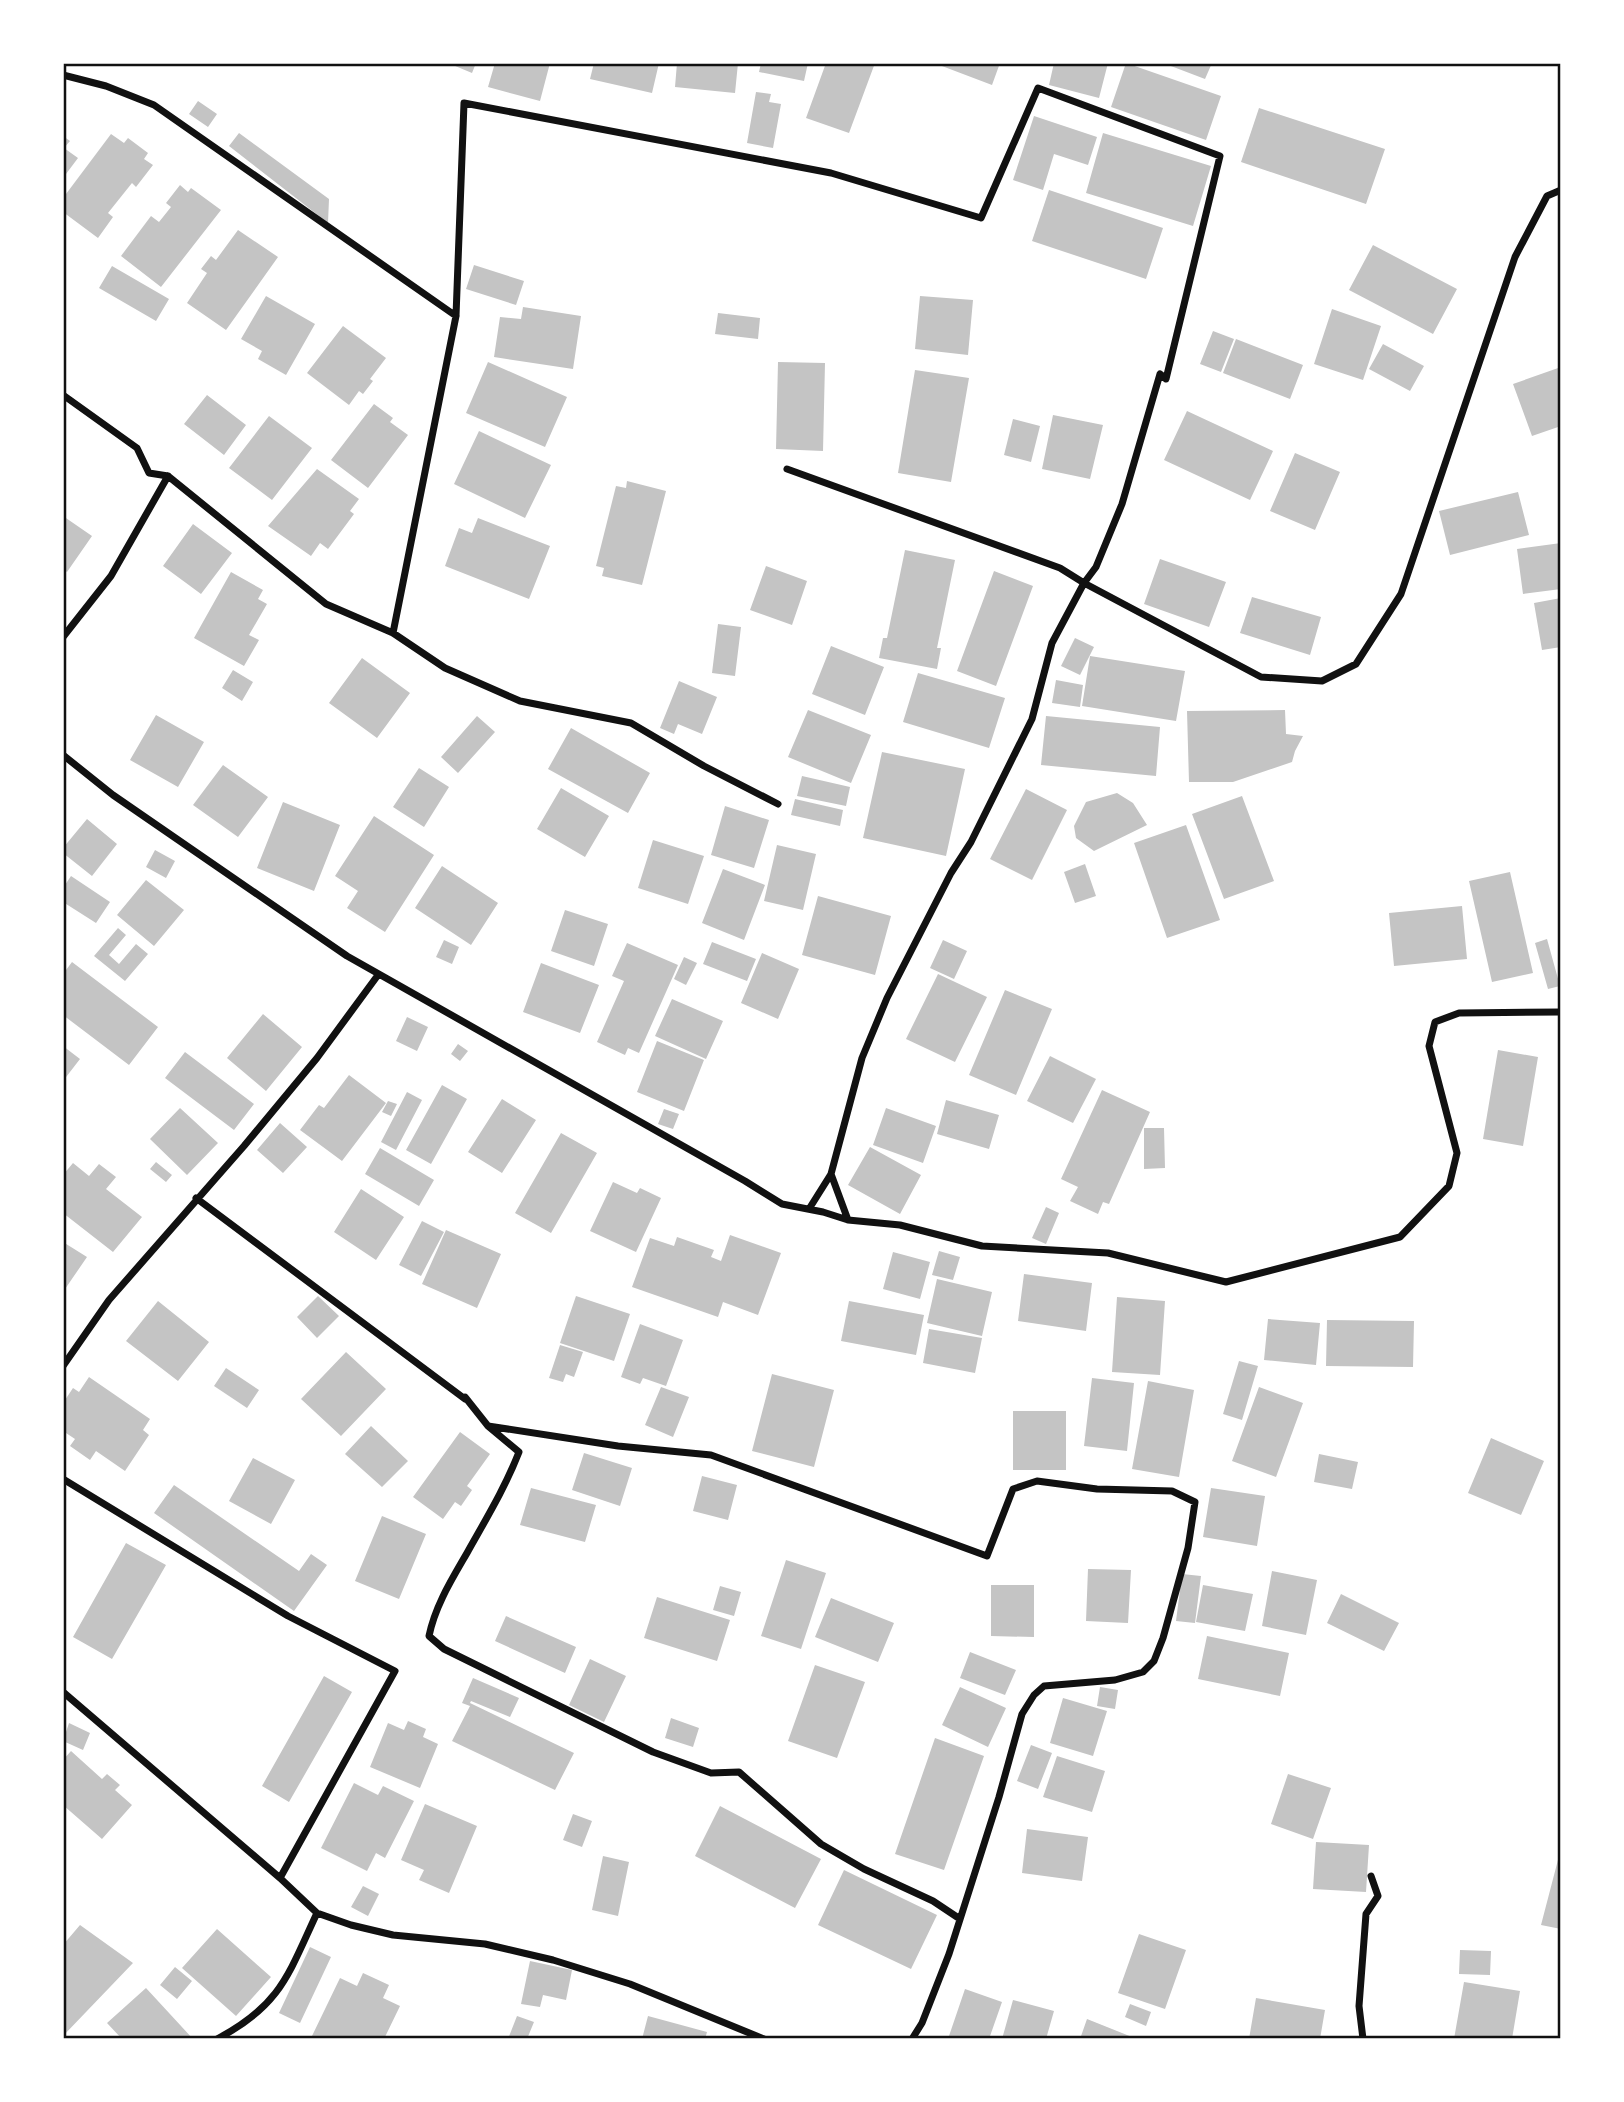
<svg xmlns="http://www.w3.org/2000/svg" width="1624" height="2102" viewBox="0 0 1624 2102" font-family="'PT Serif',serif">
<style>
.building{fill:#c4c4c4}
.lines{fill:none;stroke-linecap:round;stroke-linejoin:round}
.minor{stroke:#111;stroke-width:7}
.neatline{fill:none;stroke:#111;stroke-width:2.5}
</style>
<rect width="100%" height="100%" fill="#fff"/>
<path class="building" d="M448 63H476L472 73Z
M495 63H550L540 101 488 87Z
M594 63H659L652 93 590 79Z
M677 63H738L735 93 675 87Z
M761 63H808L804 81 759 72Z
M826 63H875L849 133 806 118Z
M934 63H1000L992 85Z
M1054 63H1108L1099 98 1049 85Z
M1126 63 1221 96 1206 140 1111 107Z
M1163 63H1212L1205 79Z
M756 92 771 94 769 102 781 104 773 148 747 143Z
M198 101 217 114 208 127 189 114Z
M1259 108 1385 149 1366 204 1241 162Z
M1034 116 1097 137 1088 165 1054 154 1043 190 1013 180Z
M239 133 329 199 328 223 229 146Z
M1103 133 1211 166 1193 226 1086 193Z
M111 134 124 143 128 138 148 153 144 159 153 165 136 187 132 183 108 213 113 217 98 238 63 212V198Z
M63 136 70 141 64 148 78 158 63 178Z
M180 185 188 192 191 188 221 210 161 287 121 256 151 216 159 222 171 207 166 203Z
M1049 190 1163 228 1146 279 1032 241Z
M238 230 278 257 226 330 187 303 207 273 201 269 211 256 216 260Z
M1373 245 1457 289 1433 334 1349 290Z
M474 265 524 281 516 305 466 289Z
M112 266 169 299 156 321 99 288Z
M266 296 315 324 286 375 258 359 262 351 241 339Z
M920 296 973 300 968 355 915 349Z
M523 307 581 316 573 369 494 357 500 317 521 319Z
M1332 309 1381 326 1363 380 1314 364Z
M718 313 760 318 758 339 715 334Z
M343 326 386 358 370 379 373 381 363 394 359 391 349 405 307 373Z
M1213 331 1234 339 1221 372 1200 364Z
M1236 339 1303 365 1290 399 1223 373Z
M1383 344 1424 366 1410 391 1369 369Z
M488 362 567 397 545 447 466 413Z
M778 362 825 363 823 451 776 449Z
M1561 367V426L1532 436 1513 384Z
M915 370 969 378 951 482 898 473Z
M207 395 246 425 224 455 184 424Z
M374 404 393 418 390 422 408 435 368 488 331 460Z
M1187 411 1273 451 1250 500 1164 460Z
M1053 415 1103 425 1090 479 1042 469Z
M269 416 312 448 272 500 229 468Z
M1013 419 1040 426 1031 462 1004 455Z
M479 431 551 465 525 518 454 484Z
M1295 453 1340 472 1315 530 1270 511Z
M317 469 359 499 350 511 354 514 328 549 320 543 311 556 268 526Z
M627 481 666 491 642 585 602 576 604 568 596 566 616 486 626 488Z
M1518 492 1529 535 1450 555 1439 511Z
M63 516 92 536 67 572 63 569Z
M478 518 550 546 529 599 445 566 459 528 472 533Z
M193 524 232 553 201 594 163 566Z
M1561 543V589L1523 594 1517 549Z
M905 550 955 560 937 648H941L937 669 879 658 883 638H887Z
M1160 559 1226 582 1209 627 1144 604Z
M766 566 807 581 792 625 750 610Z
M994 571 1033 586 996 686 957 671Z
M231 572 263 590 258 599 267 604 249 635 259 640 244 666 194 638Z
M1252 597 1321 617 1310 655 1240 633Z
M1561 598V647L1542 650 1534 603Z
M718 624 741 627 735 676 712 673Z
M1075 638 1094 647 1080 675 1061 666Z
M831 646 884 667 865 715 812 694Z
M1090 656 1185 671 1176 721 1082 706Z
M362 658 410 693 377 738 329 703Z
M233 670 253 682 242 701 222 688Z
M918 673 1005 698 989 748 903 722Z
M1056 680 1083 685 1080 707 1052 703Z
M679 681 717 697 702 734 678 724 674 734 660 728Z
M808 710 871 735 851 783 788 757Z
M1285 710 1286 734 1303 736 1295 751 1292 762 1233 782H1189L1187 711Z
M156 715 204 742 178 787 130 760Z
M477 716 495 732 458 773 441 757Z
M1046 716 1160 727 1156 776 1041 765Z
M571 728 650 773 628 813 548 769Z
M882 752 965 769 946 856 863 838Z
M223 765 268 797 238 837 193 805Z
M419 768 449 787 424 827 393 807Z
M802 776 850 787 846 806 797 796Z
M561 788 609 816 585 857 537 829Z
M1026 789 1067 810 1032 880 990 859Z
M1117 793 1133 803 1147 825 1094 851 1076 838 1074 826 1086 802Z
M1242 796 1274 881 1224 899 1192 814Z
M795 799 843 810 840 826 791 815Z
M283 802 340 825 314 891 257 868Z
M725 806 769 820 754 868 711 855Z
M374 816 434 855 385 932 347 908 358 891 335 876Z
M87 819 117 844 92 876 63 853V848Z
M1186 825 1220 920 1167 938 1134 843Z
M653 840 704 856 688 904 638 888Z
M777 845 816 854 803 910 764 901Z
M155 850 175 861 166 878 146 867Z
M1085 864 1096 896 1075 903 1064 872Z
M442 866 498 903 471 945 415 908Z
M723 869 765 885 744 940 702 923Z
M1510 872 1533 973 1492 982 1469 881Z
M71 876 110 902 96 923 63 902V888Z
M146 880 184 910 154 946 117 915Z
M818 896 891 916 875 975 802 955Z
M1462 906 1467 959 1394 966 1389 913Z
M565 910 608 924 594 966 551 951Z
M118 928 126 935 109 955 119 964 136 944 148 954 125 981 94 956Z
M1547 939 1560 986 1548 989 1535 943Z
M444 940 459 947 452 964 436 957Z
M943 940 967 951 954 979 930 968Z
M712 942 756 959 747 981 703 964Z
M627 943 678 965 639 1053 628 1048 625 1055 597 1042 624 981 612 976Z
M762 953 799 969 778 1019 741 1003Z
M684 957 697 963 686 985 674 979Z
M72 962 158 1027 129 1065 63 1015V974Z
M541 963 599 985 580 1033 523 1012Z
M938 974 987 997 955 1062 906 1039Z
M1005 990 1052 1009 1016 1095 969 1075Z
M672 999 723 1021 706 1059 655 1036Z
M263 1014 302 1047 266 1091 227 1058Z
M407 1017 428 1027 417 1051 396 1041Z
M657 1041 704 1060 684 1111 637 1092Z
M458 1044 468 1051 460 1061 451 1054Z
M63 1046 80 1059 63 1081Z
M1498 1050 1538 1057 1523 1146 1483 1139Z
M185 1052 254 1104 234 1130 165 1078Z
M1050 1056 1096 1079 1073 1123 1027 1101Z
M349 1075 386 1103 342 1161 300 1130 319 1105 324 1108Z
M442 1085 467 1099 431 1164 406 1150Z
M1102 1090 1150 1112 1109 1204 1103 1202 1098 1214 1070 1201 1078 1187 1061 1179Z
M407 1092 422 1100 396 1150 381 1142Z
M502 1099 536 1120 502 1173 468 1152Z
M946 1100 999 1115 989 1149 937 1134Z
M388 1101 397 1104 391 1116 382 1112Z
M180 1108 218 1143 187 1175 150 1139Z
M886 1108 936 1126 923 1163 873 1145Z
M664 1109 679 1114 673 1129 658 1124Z
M280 1123 307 1147 283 1173 257 1150Z
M1144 1128H1164L1165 1168 1144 1169Z
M561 1133 597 1153 551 1233 515 1213Z
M870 1147 921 1175 900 1214 848 1185Z
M380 1148 434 1180 419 1206 365 1174Z
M156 1162 172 1175 166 1182 150 1169Z
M73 1163 89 1176 99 1164 116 1177 106 1189 142 1217 113 1252 63 1213V1175Z
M613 1182 637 1193 640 1188 661 1198 636 1252 590 1231Z
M361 1189 404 1217 376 1260 334 1232Z
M1046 1207 1059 1213 1046 1244 1032 1238Z
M422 1221 444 1232 421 1276 399 1265Z
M446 1230 501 1254 477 1308 422 1284Z
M730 1235 781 1253 758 1315 723 1302 718 1317 632 1287 650 1238 674 1246 677 1237 714 1250 711 1257 721 1261Z
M63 1242 87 1257 63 1292Z
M939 1251 960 1257 953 1280 932 1275Z
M893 1252 930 1262 920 1299 883 1289Z
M1024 1274 1092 1283 1086 1331 1018 1321Z
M937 1279 992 1292 982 1336 927 1323Z
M318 1296 339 1316 317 1338 297 1317Z
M576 1296 630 1314 614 1361 560 1343Z
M1117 1297 1165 1301 1160 1375 1112 1372Z
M158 1301 209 1342 178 1381 126 1341Z
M849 1301 924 1315 916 1355 841 1341Z
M1268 1319 1320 1323 1316 1365 1264 1360Z
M1327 1320 1414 1321 1413 1367 1326 1366Z
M640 1324 683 1340 666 1386 643 1378 640 1384 621 1377Z
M929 1329 982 1338 975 1373 923 1363Z
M560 1345 583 1352 574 1377 566 1374 563 1382 549 1378Z
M346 1352 386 1389 341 1436 301 1399Z
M1239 1361 1258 1366 1242 1420 1223 1414Z
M226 1368 259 1390 247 1408 214 1386Z
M772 1374 834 1390 814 1467 752 1451Z
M89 1377 150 1419 143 1430 149 1435 125 1471 96 1451 90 1460 70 1446 75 1439 63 1431V1403L73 1388 79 1392Z
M1092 1378 1134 1383 1127 1451 1084 1446Z
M1148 1381 1194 1390 1179 1477 1132 1469Z
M661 1387 689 1397 673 1437 645 1425Z
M1259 1387 1303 1403 1276 1477 1232 1461Z
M1013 1411H1066V1470H1013Z
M371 1426 408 1461 382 1487 345 1454Z
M460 1432 490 1454 467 1486 472 1490 461 1506 455 1502 443 1519 413 1497Z
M1491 1438 1544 1461 1521 1515 1468 1493Z
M584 1453 632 1468 620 1506 572 1490Z
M1319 1454 1358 1462 1352 1489 1314 1482Z
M253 1458 295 1480 271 1524 229 1501Z
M702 1476 737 1485 728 1520 693 1511Z
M174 1485 299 1571 311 1554 327 1565 294 1611 154 1513Z
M531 1488 596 1505 585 1542 520 1525Z
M1211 1488 1265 1496 1257 1546 1203 1537Z
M382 1516 426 1534 399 1599 355 1581Z
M126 1543 166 1565 112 1659 73 1637Z
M786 1560 826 1573 801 1649 761 1636Z
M1088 1569 1131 1570 1128 1623 1086 1621Z
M1272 1571 1317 1580 1306 1635 1262 1626Z
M1182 1574 1201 1576 1195 1623 1176 1621Z
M991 1585H1034V1637L991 1636Z
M1203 1585 1253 1594 1245 1631 1196 1622Z
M720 1586 741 1592 734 1616 713 1610Z
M1341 1594 1399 1623 1384 1651 1327 1623Z
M657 1597 730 1620 717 1661 644 1638Z
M831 1598 894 1623 878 1662 815 1637Z
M506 1616 576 1647 565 1673 495 1641Z
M1207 1636 1289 1653 1280 1696 1198 1679Z
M970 1652 1016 1670 1005 1695 960 1678Z
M590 1659 626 1676 604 1722 569 1705Z
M815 1665 865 1682 837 1758 788 1741Z
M324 1676 352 1692 289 1802 262 1786Z
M473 1678 519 1698 510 1717 471 1701 470 1703 574 1753 555 1790 452 1741 470 1706 462 1703Z
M960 1687 1006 1708 988 1747 942 1725Z
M1100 1687 1118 1690 1115 1709 1097 1706Z
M1063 1698 1107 1711 1093 1756 1050 1743Z
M671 1718 699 1728 693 1747 665 1738Z
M408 1721 426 1729 423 1737 438 1744 420 1788 370 1767 388 1723 404 1730Z
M69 1723 90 1733 83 1750 63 1741Z
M935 1738 984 1756 944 1870 895 1854Z
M1031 1745 1052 1753 1038 1789 1017 1781Z
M71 1751 102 1779 107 1774 120 1785 115 1790 132 1805 102 1839 63 1805V1760Z
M1057 1756 1105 1771 1092 1812 1043 1797Z
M1288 1774 1331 1788 1313 1839 1271 1824Z
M354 1783 378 1795 383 1786 414 1801 385 1858 376 1853 367 1871 321 1848Z
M425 1804 477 1826 449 1893 419 1880 424 1870 401 1860Z
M720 1806 821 1859 795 1908 695 1856Z
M573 1814 592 1821 582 1847 563 1840Z
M1027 1829 1088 1837 1082 1881 1022 1873Z
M1316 1842 1369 1845 1366 1892 1313 1889Z
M603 1856 629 1862 618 1916 592 1910Z
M1559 1856 1561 1857V1929L1541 1925Z
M844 1870 937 1915 911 1969 818 1925Z
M363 1886 379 1894 368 1916 351 1907Z
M80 1925 133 1963 63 2036V1945Z
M217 1929 271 1977 236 2016 182 1968Z
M1139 1934 1186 1950 1165 2009 1118 1993Z
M310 1947 331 1957 300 2023 279 2013Z
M1460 1950 1491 1951 1490 1975 1459 1974Z
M530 1961 572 1970 566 2000 543 1995 540 2007 521 2004Z
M175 1967 192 1981 177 1999 160 1985Z
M363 1973 389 1985 383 1998 400 2006 384 2039H318L312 2036 340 1978 357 1986Z
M1464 1982 1520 1991 1512 2039H1454Z
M146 1988 193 2039H122L107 2023Z
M965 1989 1002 2002 989 2039H957L949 2036Z
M1256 1998 1325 2010 1320 2039H1249Z
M1013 2000 1054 2011 1046 2039H1002Z
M1130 2004 1151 2012 1146 2026 1125 2017Z
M517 2016 534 2022 527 2039H508Z
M648 2016 707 2032 705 2039H642Z
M1087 2019 1137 2039H1080Z"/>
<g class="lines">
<path class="minor" d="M63 75 106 86 154 105 456 316
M63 395 137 448 149 473 168 476
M787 469 1060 568 1084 583 1261 677 1322 681 1356 664 1401 594 1515 257 1547 196 1561 190
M393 633 456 316 464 103 831 173 981 218 1038 88 1220 156 1166 379 1160 374 1122 504 1096 567 1084 583 1052 643 1032 719 971 842 951 873 887 998 862 1058 831 1174 809 1209
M63 637 111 576 168 476 326 604 393 633 445 668 520 701 631 723 704 766 778 804
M63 755 113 795 347 956 745 1181 782 1204 823 1212 848 1220 900 1225 982 1246 1108 1253 1226 1282 1400 1237 1449 1186 1457 1153 1429 1046 1435 1022 1459 1013 1561 1012
M831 1174 848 1220
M196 1198 465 1399V1397L488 1426 519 1452C505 1488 486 1519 467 1553 452 1579 435 1606 429 1636L444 1649 653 1752 711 1773 739 1772 821 1844 864 1869 933 1901 960 1919
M63 1366 109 1300 244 1146 317 1058 378 975
M488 1426 618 1446 711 1455 987 1556 1013 1489 1037 1481 1097 1489 1172 1491 1195 1502 1188 1548 1163 1638 1154 1661 1143 1672 1115 1680 1044 1686 1034 1695 1022 1714 999 1797 949 1954 922 2023 912 2039
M63 1479 288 1616 395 1671 280 1878
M63 1692 280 1878 317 1913 351 1925 393 1935 485 1944 553 1960 630 1984 764 2039
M217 2039C281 2005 288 1975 317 1913
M1363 2039 1359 2006 1366 1914 1378 1896 1371 1876"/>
</g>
<rect width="1624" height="2102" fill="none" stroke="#ffffff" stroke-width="130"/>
<rect x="65" y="65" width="1494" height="1972" class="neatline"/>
</svg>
